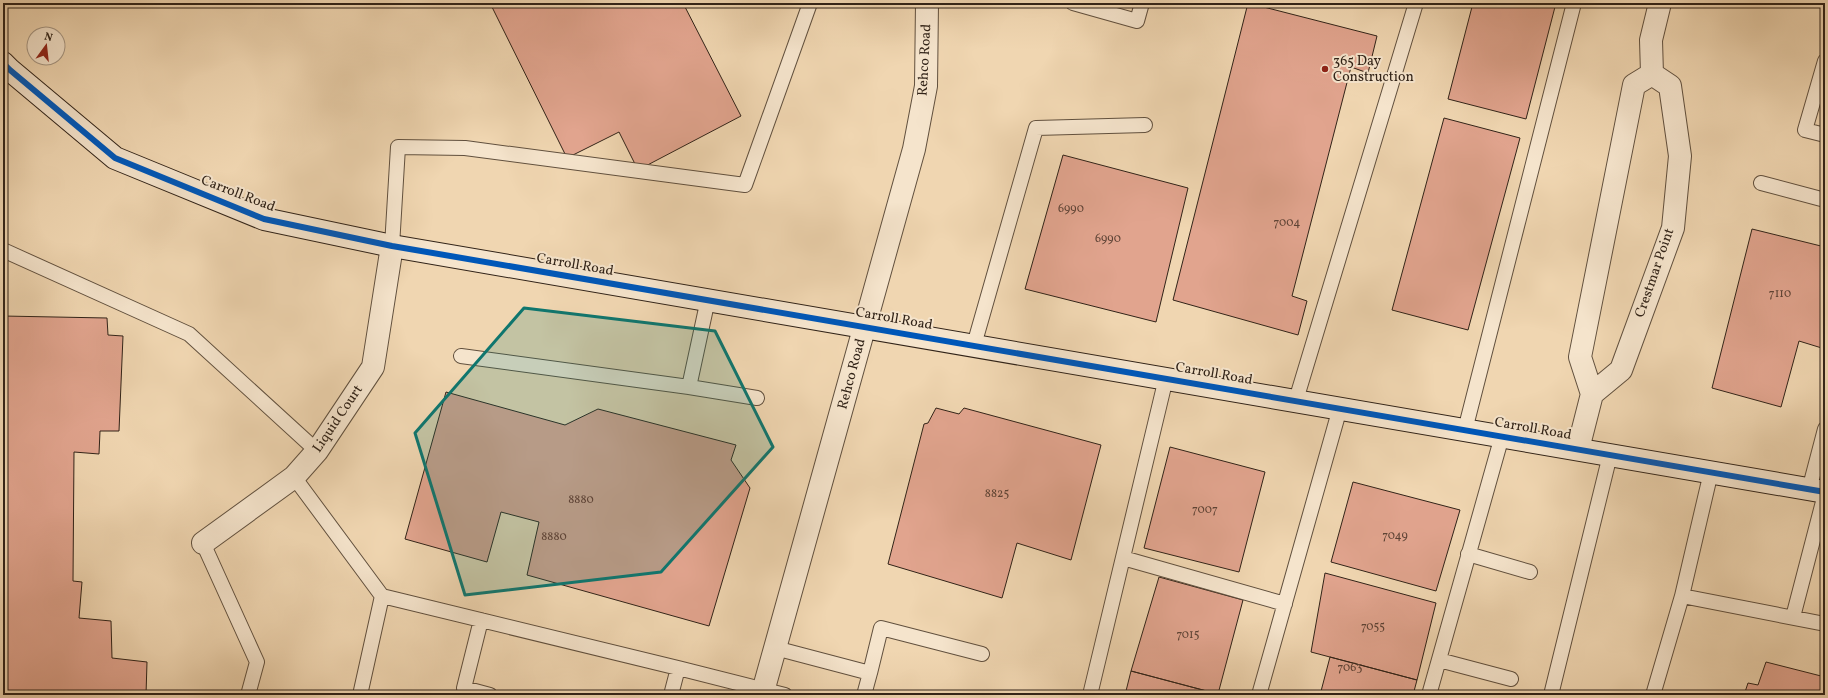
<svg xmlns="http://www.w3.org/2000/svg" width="1828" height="698" viewBox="0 0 1828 698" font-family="Vollkorn,serif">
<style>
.building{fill:#e1a48e;stroke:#312318}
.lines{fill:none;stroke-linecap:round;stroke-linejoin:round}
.lane-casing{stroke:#61503e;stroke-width:16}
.street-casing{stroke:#61503e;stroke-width:24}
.secondary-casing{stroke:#312318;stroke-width:24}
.lane{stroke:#f5e4cc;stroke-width:14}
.street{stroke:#f5e4cc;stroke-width:22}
.secondary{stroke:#f5e4cc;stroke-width:22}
.cycleway-casing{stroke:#f5e4cc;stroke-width:8}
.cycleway{stroke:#0057b8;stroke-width:6}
.marked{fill:#0f766e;fill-opacity:0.2;stroke:#0f766e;stroke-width:3;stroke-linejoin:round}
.poi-dot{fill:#8f2418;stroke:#f5e4cc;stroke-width:1.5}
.labels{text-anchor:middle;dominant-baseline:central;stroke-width:4;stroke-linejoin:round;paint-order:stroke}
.number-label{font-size:12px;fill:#5d4336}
.street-label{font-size:14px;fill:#312318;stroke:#f5e4cc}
.poi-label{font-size:14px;fill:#312318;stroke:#f5e4cc;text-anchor:start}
</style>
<rect width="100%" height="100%" fill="#f0d6b1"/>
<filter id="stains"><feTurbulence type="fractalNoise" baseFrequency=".005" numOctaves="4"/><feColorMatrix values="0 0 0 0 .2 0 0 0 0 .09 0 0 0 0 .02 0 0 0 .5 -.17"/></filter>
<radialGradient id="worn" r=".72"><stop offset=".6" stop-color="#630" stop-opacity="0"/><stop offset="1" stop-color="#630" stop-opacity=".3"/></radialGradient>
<path class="building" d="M490 3H683L741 116 638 170 619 132 567 158Z
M1248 3 1377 36 1368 73 1351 67 1292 296 1307 301 1298 335 1173 300Z
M1473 3H1556L1526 119 1448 99Z
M1444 118 1520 138 1468 330 1392 310Z
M1063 155 1188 188 1156 322 1025 289Z
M1752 229 1825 247V349L1799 341 1781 407 1712 388Z
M3 316 107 318 108 335 123 336 119 431H100L99 454 74 452 73 581 82 582 79 618 111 621 112 658 147 662 146 695H3Z
M446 392 565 425 598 409 736 445 731 460 750 488 709 626 527 575 539 522 501 512 487 562 405 539Z
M936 408 959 414 964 408 1101 445 1071 560 1017 543 1002 598 888 564 924 424 928 423Z
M1170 447 1265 472 1239 572 1144 548Z
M1353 482 1460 510 1436 591 1331 562Z
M1325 573 1436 603 1417 680 1311 652Z
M1159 577 1243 600 1218 694 1131 671Z
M1330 657 1417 680 1413 695H1320Z
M1766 662 1825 677 1822 693 1825 695H1744L1748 683 1758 685Z
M1131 671 1218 694 1217 695H1125Z"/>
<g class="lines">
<g class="lane-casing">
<path id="lane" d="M1073 3 1137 21 1142 3
M1825 61 1805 130 1825 135
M1761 183 1825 200
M392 246 398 147 465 148 745 185 809 6 808 3
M3 250 189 334 317 451
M708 299 689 387 757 398
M974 345 1036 128 1145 125
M461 356 689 387
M1296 400 1416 3
M1465 430 1574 3
M294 477 382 596 360 695
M1809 490 1825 429
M203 543 257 662 248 695
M1468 554 1530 572
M1123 558 1285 604
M382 596 678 668 671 695
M1682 596 1711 472
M1793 617 1825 494
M481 620 464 688 490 695
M775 648 870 673 881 628 982 654
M1439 660 1511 679
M678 668 785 695
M864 695 870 673
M1090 695 1166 378
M1259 695 1340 408
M1429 695 1502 436
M1551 695 1610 455
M1653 695 1682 596 1825 624"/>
</g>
<g class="street-casing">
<path id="street" d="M1652 74 1651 40 1660 3
M1592 394 1580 357 1634 85 1652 74
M1578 449 1592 394 1621 370 1673 228 1680 156 1670 86 1652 74
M203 543 294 477 317 451 373 367 392 246
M762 695 914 149 926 86 927 3"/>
</g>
<g class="secondary-casing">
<path id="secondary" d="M3 63 10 70 115 158 264 219 392 246 1825 492"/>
</g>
<use href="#lane" class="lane"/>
<use href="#street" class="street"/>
<use href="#secondary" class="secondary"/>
<g class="cycleway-casing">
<path id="cycleway" d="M3 63 10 70 115 158 264 219 392 246 1825 492"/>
</g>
<use href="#cycleway" class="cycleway"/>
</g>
<path class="marked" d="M524 308 715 331 773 447 661 572 465 595 415 433Z"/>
<circle class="poi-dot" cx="1325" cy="69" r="4"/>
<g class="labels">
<g class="number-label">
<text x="1071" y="209">6990</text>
<text x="1287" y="223">7004</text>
<text x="1108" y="239">6990</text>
<text x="1780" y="294">7110</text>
<text x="997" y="494">8825</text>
<text x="581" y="500">8880</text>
<text x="1205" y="510">7007</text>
<text x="1395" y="536">7049</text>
<text x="554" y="537">8880</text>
<text x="1373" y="627">7055</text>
<text x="1188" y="635">7015</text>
<text x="1350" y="668">7063</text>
</g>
<g class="street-label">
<text transform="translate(925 60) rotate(-87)">Rehco Road</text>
<text transform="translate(238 194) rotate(21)">Carroll Road</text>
<text transform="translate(575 265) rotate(10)">Carroll Road</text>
<text transform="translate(1655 273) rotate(-71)">Crestmar Point</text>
<text transform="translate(894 319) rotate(10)">Carroll Road</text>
<text transform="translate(852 374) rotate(-75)">Rehco Road</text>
<text transform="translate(1214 374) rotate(10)">Carroll Road</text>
<text transform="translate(338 419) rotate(-56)">Liquid Court</text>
<text transform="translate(1533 429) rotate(10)">Carroll Road</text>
</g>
<g class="poi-label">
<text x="1333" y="61">365 Day<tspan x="1333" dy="16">Construction</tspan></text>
</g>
</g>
<rect width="1828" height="698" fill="none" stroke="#f0d6b1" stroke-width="16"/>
<rect x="4" y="4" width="1820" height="690" fill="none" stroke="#312318" stroke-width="2"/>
<rect x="8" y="8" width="1812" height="682" fill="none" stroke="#312318"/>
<g transform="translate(46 46) rotate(15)"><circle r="19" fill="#f5e4cc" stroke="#a79784"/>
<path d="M0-3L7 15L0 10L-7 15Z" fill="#8f2418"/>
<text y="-6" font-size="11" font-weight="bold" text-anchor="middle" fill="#312318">N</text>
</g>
<rect width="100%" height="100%" filter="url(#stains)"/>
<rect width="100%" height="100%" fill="url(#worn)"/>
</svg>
